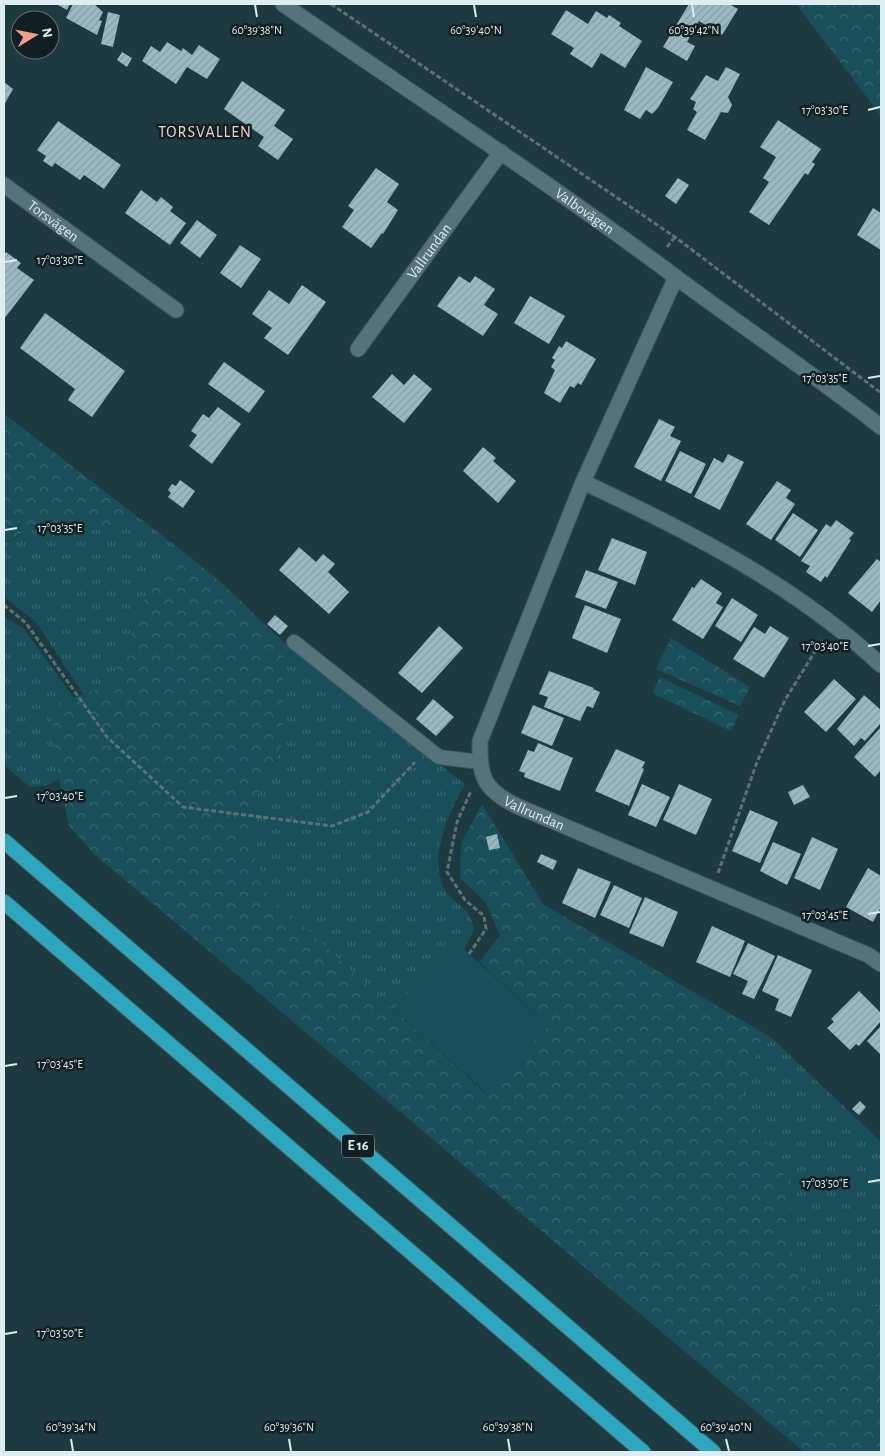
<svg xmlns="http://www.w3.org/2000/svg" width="885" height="1456" viewBox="0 0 885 1456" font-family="'Alegreya Sans',sans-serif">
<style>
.grass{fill:url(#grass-tufts)}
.forest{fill:url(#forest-crowns)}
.pitch{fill:#184f5a}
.building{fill:url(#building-hatch)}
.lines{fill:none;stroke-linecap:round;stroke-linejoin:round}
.lane-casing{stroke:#3c565c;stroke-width:16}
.street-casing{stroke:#3c565c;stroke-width:17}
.secondary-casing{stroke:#3c565c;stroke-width:17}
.highway-casing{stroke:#3c565c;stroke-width:17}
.path{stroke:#5a7378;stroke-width:3;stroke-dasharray:5 2.5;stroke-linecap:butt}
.lane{stroke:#54737a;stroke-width:14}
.street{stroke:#54737a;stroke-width:15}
.secondary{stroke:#54737a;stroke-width:15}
.highway{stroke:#2da7be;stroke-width:15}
.ticks{fill:none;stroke:#ddedf1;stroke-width:2}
.labels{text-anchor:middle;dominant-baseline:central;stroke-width:5;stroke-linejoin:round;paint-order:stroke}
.shield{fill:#121f22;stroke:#a0afb3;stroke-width:1}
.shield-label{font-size:14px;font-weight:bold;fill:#ddedf1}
.street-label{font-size:15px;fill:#ddedf1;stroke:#121f22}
.neighbourhood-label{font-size:16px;letter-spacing:1px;fill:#f4d2ca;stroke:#121f22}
.ticks-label{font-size:12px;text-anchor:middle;fill:#ddedf1;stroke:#121f22;stroke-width:5;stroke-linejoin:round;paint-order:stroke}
</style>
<defs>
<pattern id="grass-tufts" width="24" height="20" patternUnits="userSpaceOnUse" patternTransform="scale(1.25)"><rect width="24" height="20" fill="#184f5a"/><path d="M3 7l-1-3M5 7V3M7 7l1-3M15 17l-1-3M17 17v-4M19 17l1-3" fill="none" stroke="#396972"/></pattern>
<pattern id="forest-crowns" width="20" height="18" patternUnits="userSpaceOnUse" patternTransform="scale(1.25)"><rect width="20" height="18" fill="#184f5a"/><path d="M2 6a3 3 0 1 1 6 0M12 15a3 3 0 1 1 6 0" fill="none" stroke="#396972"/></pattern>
<pattern id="building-hatch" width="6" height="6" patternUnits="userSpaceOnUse" patternTransform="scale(1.25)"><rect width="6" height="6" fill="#9abac2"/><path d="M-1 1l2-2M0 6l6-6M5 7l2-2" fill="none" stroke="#849da4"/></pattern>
</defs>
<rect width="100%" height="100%" fill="#1d3a40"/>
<path class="grass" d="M133 513 185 553 152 580 111 684 83 694 36 622 4 597V551L7 544 27 530 111 527Z
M4 617 23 628 74 698 50 706 59 779 46 786 30 787 4 765Z
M283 642 465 784C450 810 429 856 443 887 448 898 463 905 469 915 472 919 473 926 474 930L464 949 456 942 394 1009 269 897 249 842 255 800 283 744Z
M772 1038 881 1142V1307L849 1305 805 1286 790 1245 791 1191 773 1151 747 1116 743 1092 753 1059Z"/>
<path class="forest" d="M795 4H881V116L797 5Z
M4 414 133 513C127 517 118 525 110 527 78 536 22 513 4 551Z
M185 553 221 582 283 642V744L255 800 249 842 269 897 289 913 485 1093 548 1026 479 962 500 936 486 903 460 878 461 843 482 804 543 904 772 1038 753 1059 743 1092 747 1116 773 1151 791 1191 790 1245 805 1286 849 1305 881 1307V1452H804L95 855 69 826 59 779 50 706 111 684 152 580Z
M671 638 750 687 740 706 656 669Z
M660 677 739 715 731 731 652 693Z"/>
<path class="pitch" d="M456 942 548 1026 486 1093 394 1009Z"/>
<path class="building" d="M56 4H70L67 10Z
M73 4H94L103 12 99 20 102 21 97 35 66 18Z
M689 4H729L738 9 722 35 699 21 687 42 695 46 687 61 663 47Z
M566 10 588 24 596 11 607 18 609 15 621 23 619 26 642 41 625 68 601 53 592 68 570 54 574 48 551 34Z
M108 12 120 15 113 47 101 44Z
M167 42 181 51 183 48 192 55 199 45 220 59 207 79 187 67 176 84 142 61 151 46 160 52Z
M122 52 132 58 127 67 117 60Z
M646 67 673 82 658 108 652 114 646 110 640 119 624 110Z
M726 67 740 74 728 97 732 105 728 113 721 112 705 140 687 130 697 112 693 109 696 102 690 99 706 75 718 81Z
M242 81 285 110 274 126 293 139 278 160 258 146 264 137 224 109Z
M4 82 13 89 4 105Z
M778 120 821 149 812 162 815 164 808 175 805 173 769 225 749 212 769 182 763 178 776 157 760 147Z
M58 121 121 165 104 189 84 175 80 180 55 163 52 167 43 161 46 156 37 150Z
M376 168 399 184 387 202 398 210 383 234 382 233 371 248 342 227 354 210 348 206Z
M678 178 689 185 676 204 665 196Z
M141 190 157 202 161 197 173 207 170 211 186 223 170 245 125 213Z
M873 208 881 213V250L857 235Z
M197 220 217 235 200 258 180 243Z
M240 245 261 259 241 288 220 273Z
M6 252 21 263 17 268 34 280 4 319V255Z
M459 276 470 283 475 276 495 289 484 305 498 314 483 336 437 306Z
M302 285 326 302 288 355 264 338 272 328 252 314 269 290 289 304Z
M530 296 565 316 549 344 514 323Z
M45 313 125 371 92 417 68 400 75 389 20 348Z
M566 341 596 359 581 385 578 383 574 388 570 386 560 403 544 393 555 370 551 367 555 360 552 358 559 346 562 348Z
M224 362 265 391 249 413 208 384Z
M392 374 404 385 414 374 432 389 404 423 372 397Z
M218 407 241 424 212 464 189 446 197 435 191 431 203 414 209 418Z
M659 419 675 427 670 436 681 441 661 481 634 467Z
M483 447 496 458 493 461 516 481 498 503 463 471Z
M680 451 706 464 691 494 665 481Z
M728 454 744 462 720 510 694 497 714 458 723 463Z
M180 480 195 491 183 508 168 497 171 493 168 490 172 484 176 486Z
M777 481 791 490 786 498 795 504 771 540 746 524Z
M793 513 818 530 800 557 775 540Z
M836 520 854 533 849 539 851 540 827 578 825 576 821 582 806 572 810 566 801 561 826 524 831 527Z
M612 538 647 552 635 585 598 570Z
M299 547 316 562 323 554 335 564 328 572 349 592 329 614 279 570Z
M877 559 881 562V600L872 612 848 593Z
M586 570 618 582 606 609 575 597Z
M701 579 722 593 716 603 723 607 703 639 672 620 692 587 694 588Z
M732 598 758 615 741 642 715 626Z
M585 605 621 619 607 653 572 638Z
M275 615 288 626 280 635 267 624Z
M439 626 463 648 422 693 398 673Z
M770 626 789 638 764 678 733 659 754 627 765 634Z
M549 671 594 688 593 689 600 692 593 708 587 706 580 721 544 707 548 697 539 694Z
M834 679 856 699 826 732 804 712Z
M864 695 881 710V723L865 741 861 738 854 746 837 729Z
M433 699 454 717 436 736 416 719Z
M533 705 564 718 552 746 521 733Z
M881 727V770L875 777 854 757Z
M538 743 573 758 560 791 524 777 525 773 519 771 528 750 534 752Z
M616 749 645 762 642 768 644 769 629 806 595 791Z
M642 784 670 797 656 827 628 815Z
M679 784 712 799 696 835 663 820Z
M803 785 810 797 794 805 788 792Z
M750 810 778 822 760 863 732 851Z
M497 834 500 848 489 850 486 837Z
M812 837 838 849 820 890 794 878Z
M773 842 801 854 787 885 760 871Z
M541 854 557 861 553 870 537 862Z
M578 868 611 882 595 918 562 903Z
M868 868 881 876V907L873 922 846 907Z
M614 885 642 898 629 928 600 915Z
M645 897 678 912 663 947 629 933Z
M712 926 745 941 730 977 696 962Z
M748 943 775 956 754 999 742 994 748 981 733 974Z
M778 955 812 970 791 1017 775 1010 779 999 762 991Z
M859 991 881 1013V1021L859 1046 856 1044 850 1050 827 1028 834 1022 831 1019Z
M881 1026V1055L867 1041Z
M860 1101 866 1107 859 1115 852 1109Z"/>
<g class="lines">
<g class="lane-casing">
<path id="lane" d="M294 642 439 757 480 762"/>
</g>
<g class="street-casing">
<g id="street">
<path id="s1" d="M4 185 176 310"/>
<path id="s2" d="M676 277 583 482 480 741C479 777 484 790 517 806L868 955 881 964"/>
<path id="s3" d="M358 349 501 152"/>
<path d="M583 482C688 531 795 585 881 665"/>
</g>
</g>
<g class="secondary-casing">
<g id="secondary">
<path id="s4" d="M283 4C414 95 549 182 677 278 744 328 815 375 881 427"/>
</g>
</g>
<g class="highway-casing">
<path id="highway" d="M4 841 713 1452
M4 902 643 1452"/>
</g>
<path class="path" d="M331 4 675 237 881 393
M667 247 675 237
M4 605 26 623 107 737 183 807 332 826 368 812 415 762
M718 873 757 762 785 700 822 640
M469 954 486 929 484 916 465 900 447 872 457 822 471 791"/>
<use href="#lane" class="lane"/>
<use href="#street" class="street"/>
<use href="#secondary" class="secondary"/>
<use href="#highway" class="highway"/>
</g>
<path class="ticks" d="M255 5 257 17M474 5 476 17M692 5 694 17M868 110 880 107M5 262 17 260M868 378 880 376M5 530 17 528M868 646 880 644M5 798 17 796M868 914 880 912M5 1066 17 1064M868 1182 880 1180M5 1334 17 1332M71 1439 73 1451M289 1439 291 1451M508 1439 510 1451M726 1439 729 1451"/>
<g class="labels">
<rect class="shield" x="342" y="1134.5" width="32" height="23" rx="4"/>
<g class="shield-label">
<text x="358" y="1146">E 16</text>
</g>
<g class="street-label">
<text stroke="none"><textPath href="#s4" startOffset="366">Valbovägen</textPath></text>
<text stroke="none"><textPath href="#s1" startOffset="61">Torsvägen</textPath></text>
<text stroke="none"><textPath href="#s3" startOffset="121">Vallrundan</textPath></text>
<text stroke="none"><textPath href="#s2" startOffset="604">Vallrundan</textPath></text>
</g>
<g class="neighbourhood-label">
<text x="205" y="132">TORSVALLEN</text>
</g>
</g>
<g class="ticks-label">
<text x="257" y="34">60°39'38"N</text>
<text x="476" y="34">60°39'40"N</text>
<text x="694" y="34">60°39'42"N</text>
<text x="825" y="114">17°03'30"E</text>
<text x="60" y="264">17°03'30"E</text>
<text x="825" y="382">17°03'35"E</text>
<text x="60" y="532">17°03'35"E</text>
<text x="825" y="650">17°03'40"E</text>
<text x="60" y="800">17°03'40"E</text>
<text x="825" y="919">17°03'45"E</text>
<text x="60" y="1068">17°03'45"E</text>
<text x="825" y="1187">17°03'50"E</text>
<text x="60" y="1337">17°03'50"E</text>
<text x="71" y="1431">60°39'34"N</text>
<text x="289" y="1431">60°39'36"N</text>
<text x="508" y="1431">60°39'38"N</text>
<text x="726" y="1431">60°39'40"N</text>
</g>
<rect width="885" height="1456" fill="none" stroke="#ddedf1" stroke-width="10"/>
<g transform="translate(35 35) rotate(80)"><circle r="24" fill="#121f22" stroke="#637175"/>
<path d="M0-4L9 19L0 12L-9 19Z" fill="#f49e8a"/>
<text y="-8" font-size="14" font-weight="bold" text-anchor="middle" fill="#ddedf1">N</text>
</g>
</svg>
